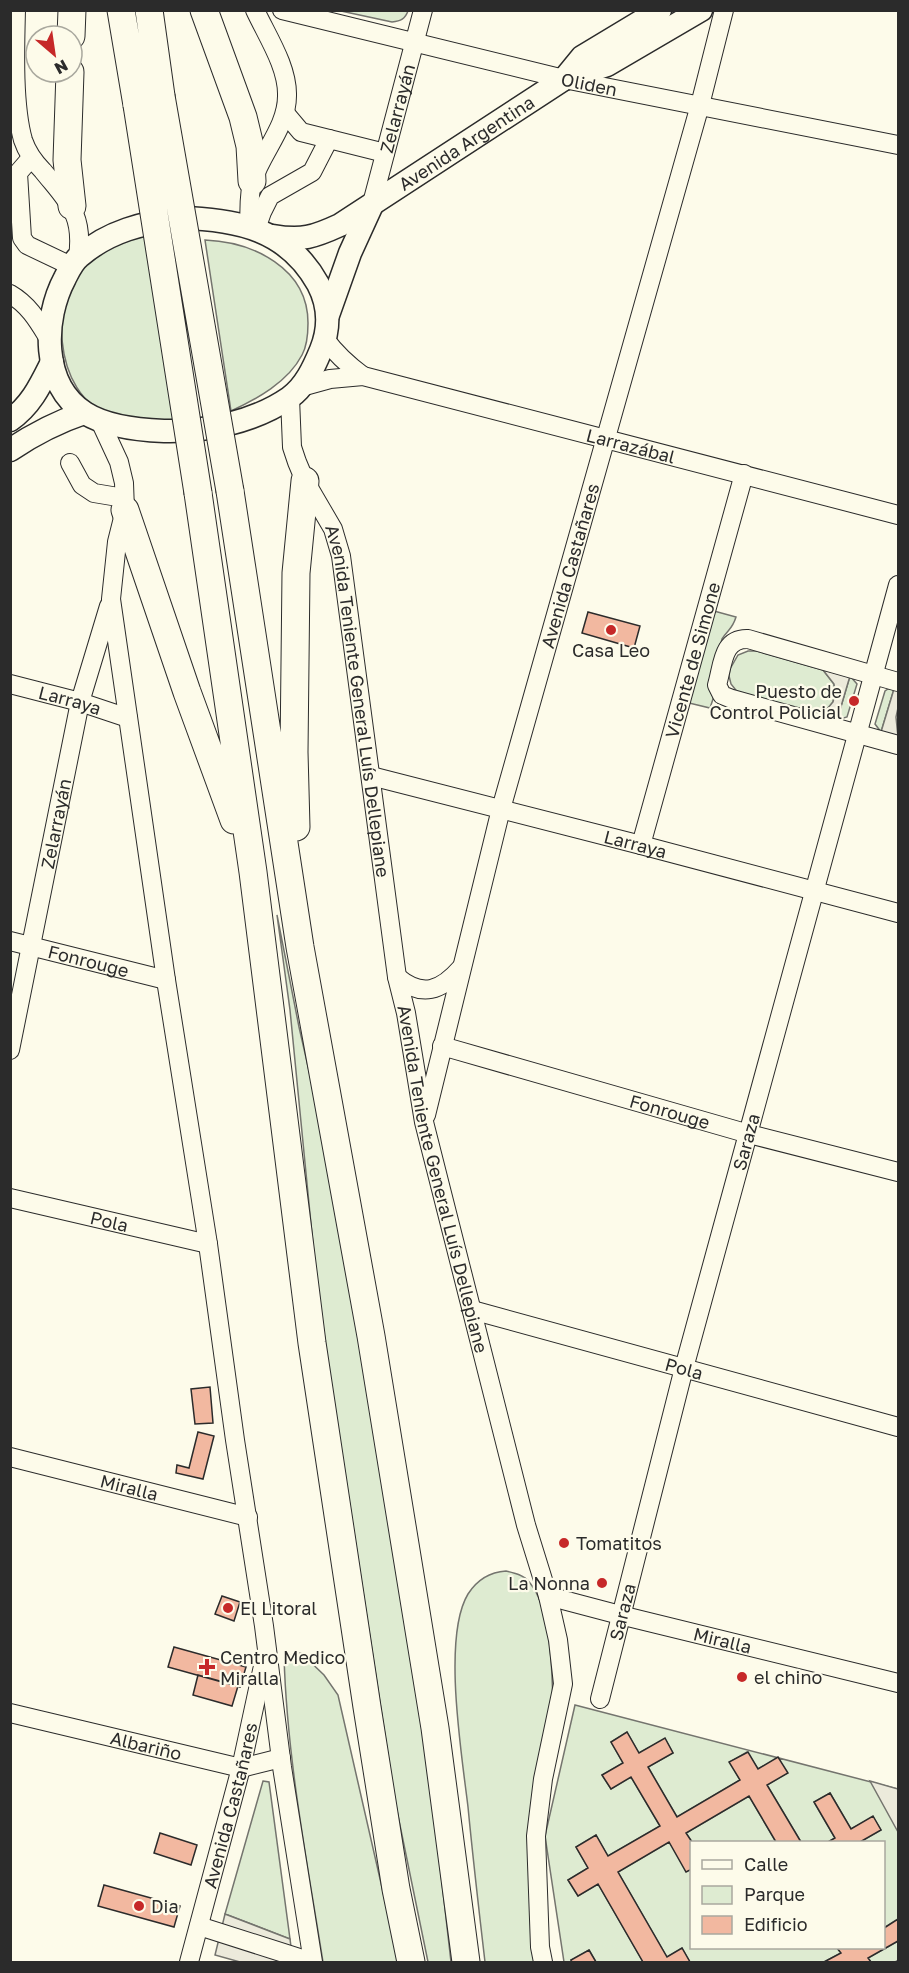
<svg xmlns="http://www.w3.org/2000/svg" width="909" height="1973" viewBox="0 0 909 1973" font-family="'Golos Text',sans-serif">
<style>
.green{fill:#deebd1;stroke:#74746e;stroke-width:1.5}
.parking{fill:#eceadb;stroke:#74746e;stroke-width:1.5}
.building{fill:#f2b8a0;stroke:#2b2b2b;stroke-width:1.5}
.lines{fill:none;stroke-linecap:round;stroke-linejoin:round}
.minor-casing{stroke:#2b2b2b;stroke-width:20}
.major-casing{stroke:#2b2b2b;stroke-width:25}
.highway-casing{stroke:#2b2b2b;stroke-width:29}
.minor{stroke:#fdfbea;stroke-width:18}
.major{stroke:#fdfbea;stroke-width:22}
.highway{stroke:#fdfbea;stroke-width:27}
.highway-bridge-casing{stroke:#2b2b2b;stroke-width:29;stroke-linecap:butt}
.highway-bridge{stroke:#fdfbea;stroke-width:27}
.poi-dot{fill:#c62828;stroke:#fdfbea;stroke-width:2}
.labels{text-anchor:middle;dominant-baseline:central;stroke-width:4.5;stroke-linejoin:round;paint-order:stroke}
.street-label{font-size:18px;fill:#2b2b2b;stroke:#fdfbea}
.poi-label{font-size:18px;fill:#2b2b2b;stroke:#fdfbea;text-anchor:start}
</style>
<rect width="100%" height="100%" fill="#fdfbea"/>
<path class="green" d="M341 11 408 10V11C405 19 401 21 392 22Z
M145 232 175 422C156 420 128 420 111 415 52 397 47 291 90 255 98 249 133 237 145 232Z
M205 240C253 242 308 268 308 323 308 333 307 346 302 355 288 382 257 399 231 411Z
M714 611 736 617C732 630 728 629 722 639L710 683 714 696 710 708 689 703Z
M748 651H757L823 670 834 684 835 694 833 702 828 708 811 715 739 694 731 684 729 676 730 669 738 655Z
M850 676 857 684 847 717 837 720Z
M888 689H894L881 732 875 724 885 691Z
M277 915 299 1027 328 1154 414 1665 436 1830 451 1962H428L395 1801 328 1363 315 1265 290 1010Z
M506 1571C515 1573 524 1575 530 1583 552 1610 552 1672 553 1706L535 1962H485C479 1911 473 1859 468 1807 462 1756 442 1637 468 1594 477 1580 490 1572 506 1571Z
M301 1653 324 1675 338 1695 399 1962H323C307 1861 287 1759 284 1656Z
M575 1705 898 1789V1919L884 1928V1842H860L881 1830 873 1817 851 1829 830 1793 814 1802 835 1838 828 1842H801L767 1785 787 1773 778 1758 758 1769 747 1752 730 1762 740 1780 677 1817 648 1767 673 1753 665 1739 639 1753 627 1732 611 1742 623 1763 602 1775 611 1789 631 1777 660 1826 608 1856 596 1835 576 1847 588 1868 568 1880 578 1896 598 1884 643 1962H596L589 1950 571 1960 572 1962H564L545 1836Z
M263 1781 269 1782 290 1939 225 1914Z
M749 1796 776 1842H692L686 1833Z
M669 1842 691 1869 692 1948H837L841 1953 824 1962H690L682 1948 667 1957 618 1872Z
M898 1941V1960L895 1962H871L868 1958Z"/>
<path class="parking" d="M823 670 850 676 837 720 811 715 828 708 833 702 835 694 834 684Z
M894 689 898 691V708L896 717 898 737 881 732Z
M870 1781 898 1789V1832Z
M225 1914 290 1939 293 1962H240L215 1955Z"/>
<path class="building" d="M588 612 640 626 634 648 582 633Z
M210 1387 213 1423 195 1424 191 1389Z
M198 1432 214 1436 203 1479 176 1473 177 1465 189 1468Z
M222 1596 240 1602 234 1621 215 1614Z
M174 1647 246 1667 240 1687 168 1667Z
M198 1675 238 1686 232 1706 193 1695Z
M627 1732 639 1753 665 1738 673 1753 648 1767 677 1817 740 1780 729 1762 748 1752 758 1769 778 1757 788 1773 767 1785 801 1842H776L749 1796 686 1833 692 1842V1869L686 1872 669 1842 618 1872 667 1957 682 1948 690 1962H643L598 1884 578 1896 568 1880 588 1868 576 1847 596 1835 608 1856 660 1826 631 1777 611 1789 602 1775 623 1763 611 1742Z
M830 1793 851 1829 873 1816 881 1830 860 1842H828L835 1838 814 1802Z
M160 1833 197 1845 191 1865 154 1853Z
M104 1885 180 1906 174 1927 98 1906Z
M898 1919V1941L868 1958 871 1962H824L841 1953 837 1948H884V1928Z
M589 1950 596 1962H572L571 1960Z"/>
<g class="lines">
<g class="minor-casing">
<g id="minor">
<path d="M16 10C15 48 13 104 23 140 27 152 34 162 43 171 68 202 84 214 78 257"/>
<path id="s1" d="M282 10 564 79 898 145"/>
<path d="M285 113 301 132 385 153"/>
<path d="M31 158 18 173 22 238 27 245 71 266"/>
<path id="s2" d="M371 207 423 10"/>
<path d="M249 226C250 212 248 194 253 180 262 152 287 127 287 96 288 67 267 36 255 10"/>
<path d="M256 229 262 212 270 196 312 172 329 139"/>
<path d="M10 294C29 305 38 321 49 339"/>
<path d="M325 339C336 354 348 365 363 376"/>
<path id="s3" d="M301 387 330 379 363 376 898 515"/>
<path id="s4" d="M290 398 292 447 297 462 305 481 333 529 341 556 397 977 406 1013 424 1122 526 1525 548 1596 558 1640 563 1684 543 1779 536 1836 540 1947 543 1962"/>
<path d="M100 421 119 462 124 483 125 510 117 542 111 599 166 980 208 1244 235 1440 264 1626 282 1767 313 1962"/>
<path d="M70 463 82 485 94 493 124 498"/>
<path d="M898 682 748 639C722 638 723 665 717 685L722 695 732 699 898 745"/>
<path id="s5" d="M10 684 80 702 128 718"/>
<path id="s6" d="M371 776 641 845 898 913"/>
<path id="s7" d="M641 845 744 474"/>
<path id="s8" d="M10 941 166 980"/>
<path d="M397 977C422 998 441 991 461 968"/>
<path id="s9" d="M442 1046 749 1134 898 1172"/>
<path id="s10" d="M10 1050 80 702 109 606"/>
<path id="s11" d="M426 1115 501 809 700 105 724 10"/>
<path id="s12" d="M10 1198 208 1244"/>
<path id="s13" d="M472 1310 898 1427"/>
<path id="s14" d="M10 1457 248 1517"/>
<path id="s15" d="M548 1596 620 1615 898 1683"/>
<path id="s16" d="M600 1699 684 1368 898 585"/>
<path id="s17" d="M10 1713 241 1768 281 1758"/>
<path d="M199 1926 312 1962"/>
<path id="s18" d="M189 1962 241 1768 263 1666"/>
</g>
</g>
<g class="major-casing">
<g id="major">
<path d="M564 79 582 57 660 10"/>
<path d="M180 218C238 219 288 230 318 284 329 305 330 328 321 350 314 367 305 387 289 398 254 422 206 432 164 431 139 430 107 427 85 413 41 385 43 319 65 278 69 270 73 261 80 256 109 231 143 223 180 218Z"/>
<path id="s19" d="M273 236C302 241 314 237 340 225L564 79 607 65 701 10"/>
<path d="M328 315 350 253 371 207"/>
<path d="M10 420C31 406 41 384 52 362"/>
<path d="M10 450C34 434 57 422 84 413"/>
</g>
</g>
<g class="highway-casing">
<path id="highway" d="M121 10 137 105
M149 10 161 96
M204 10 243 117 250 146 252 181
M71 36 72 10
M70 72 67 160 72 206
M230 491 300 947 371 1336 435 1728 466 1962
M198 493 253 872 312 1343 367 1707 396 1889 411 1962
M125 510 187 692 234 820
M296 827 294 752 296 573 305 481"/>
</g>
<use href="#minor" class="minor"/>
<use href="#major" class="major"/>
<use href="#highway" class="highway"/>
<g class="highway-bridge-casing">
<path id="highway-bridge" d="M161 96 230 491
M137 105 198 493"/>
</g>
<use href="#highway-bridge" class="highway-bridge"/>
</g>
<g class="poi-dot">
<circle cx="611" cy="630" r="6"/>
<circle cx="854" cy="701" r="6"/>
<circle cx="564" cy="1543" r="6"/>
<circle cx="602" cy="1583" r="6"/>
<circle cx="228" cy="1608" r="6"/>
<path d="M204 1658h6v6h6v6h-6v6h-6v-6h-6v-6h6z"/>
<circle cx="742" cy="1677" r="6"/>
<circle cx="139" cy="1906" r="6"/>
</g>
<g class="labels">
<g class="street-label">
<text stroke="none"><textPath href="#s1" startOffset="316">Oliden</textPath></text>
<text stroke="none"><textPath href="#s2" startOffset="102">Zelarrayán</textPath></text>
<text stroke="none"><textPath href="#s19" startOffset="220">Avenida Argentina</textPath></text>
<text stroke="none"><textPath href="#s3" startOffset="340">Larrazábal</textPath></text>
<text stroke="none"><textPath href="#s11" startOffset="568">Avenida Castañares</textPath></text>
<text stroke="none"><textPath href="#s7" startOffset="192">Vicente de Simone</textPath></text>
<text stroke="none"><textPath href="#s5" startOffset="62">Larraya</textPath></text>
<text stroke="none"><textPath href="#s4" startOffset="315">Avenida Teniente General Luís Dellepiane</textPath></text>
<text stroke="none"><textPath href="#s10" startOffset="231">Zelarrayán</textPath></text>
<text stroke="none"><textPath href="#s6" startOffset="273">Larraya</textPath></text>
<text stroke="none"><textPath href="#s8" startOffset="81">Fonrouge</textPath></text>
<text stroke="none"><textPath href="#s9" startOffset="237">Fonrouge</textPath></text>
<text stroke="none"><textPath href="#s16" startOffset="576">Saraza</textPath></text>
<text stroke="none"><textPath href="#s4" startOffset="801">Avenida Teniente General Luís Dellepiane</textPath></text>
<text stroke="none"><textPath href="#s12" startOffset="102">Pola</textPath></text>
<text stroke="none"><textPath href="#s13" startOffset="220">Pola</textPath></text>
<text stroke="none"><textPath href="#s14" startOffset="123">Miralla</textPath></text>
<text stroke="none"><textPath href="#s16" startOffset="90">Saraza</textPath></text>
<text stroke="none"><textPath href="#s15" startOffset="180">Miralla</textPath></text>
<text stroke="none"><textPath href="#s17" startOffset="140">Albariño</textPath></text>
<text stroke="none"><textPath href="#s18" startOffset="162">Avenida Castañares</textPath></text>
</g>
<g class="poi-label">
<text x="611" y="650" text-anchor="middle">Casa Leo</text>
<text x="842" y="691" text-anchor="end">Puesto de<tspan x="842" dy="21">Control Policial</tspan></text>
<text x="576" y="1543">Tomatitos</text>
<text x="590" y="1583" text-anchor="end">La Nonna</text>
<text x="240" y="1608">El Litoral</text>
<text x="220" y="1657">Centro Medico<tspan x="220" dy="21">Miralla</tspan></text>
<text x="754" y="1677">el chino</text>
<text x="151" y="1906">Dia</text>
</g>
</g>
<rect width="909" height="1973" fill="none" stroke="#2b2b2b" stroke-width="24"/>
<rect x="690" y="1841" width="195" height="108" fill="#fdfbea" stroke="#a9a89e" stroke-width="1.5"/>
<rect x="702" y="1860" width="30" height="9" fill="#fdfbea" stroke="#a9a89e" stroke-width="1.5"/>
<text x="744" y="1871" font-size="18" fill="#2b2b2b">Calle</text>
<rect x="702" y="1886" width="30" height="18" fill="#deebd1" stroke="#a9a89e" stroke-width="1.5"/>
<text x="744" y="1901" font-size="18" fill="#2b2b2b">Parque</text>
<rect x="702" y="1916" width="30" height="18" fill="#f2b8a0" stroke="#a9a89e" stroke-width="1.5"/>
<text x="744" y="1931" font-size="18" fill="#2b2b2b">Edificio</text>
<g transform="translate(54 54) rotate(151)"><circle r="28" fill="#fdfbea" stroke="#a9a89e" stroke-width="1.5"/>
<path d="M0-4.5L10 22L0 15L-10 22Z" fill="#c62828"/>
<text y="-9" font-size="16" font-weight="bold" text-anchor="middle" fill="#2b2b2b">N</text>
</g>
</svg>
